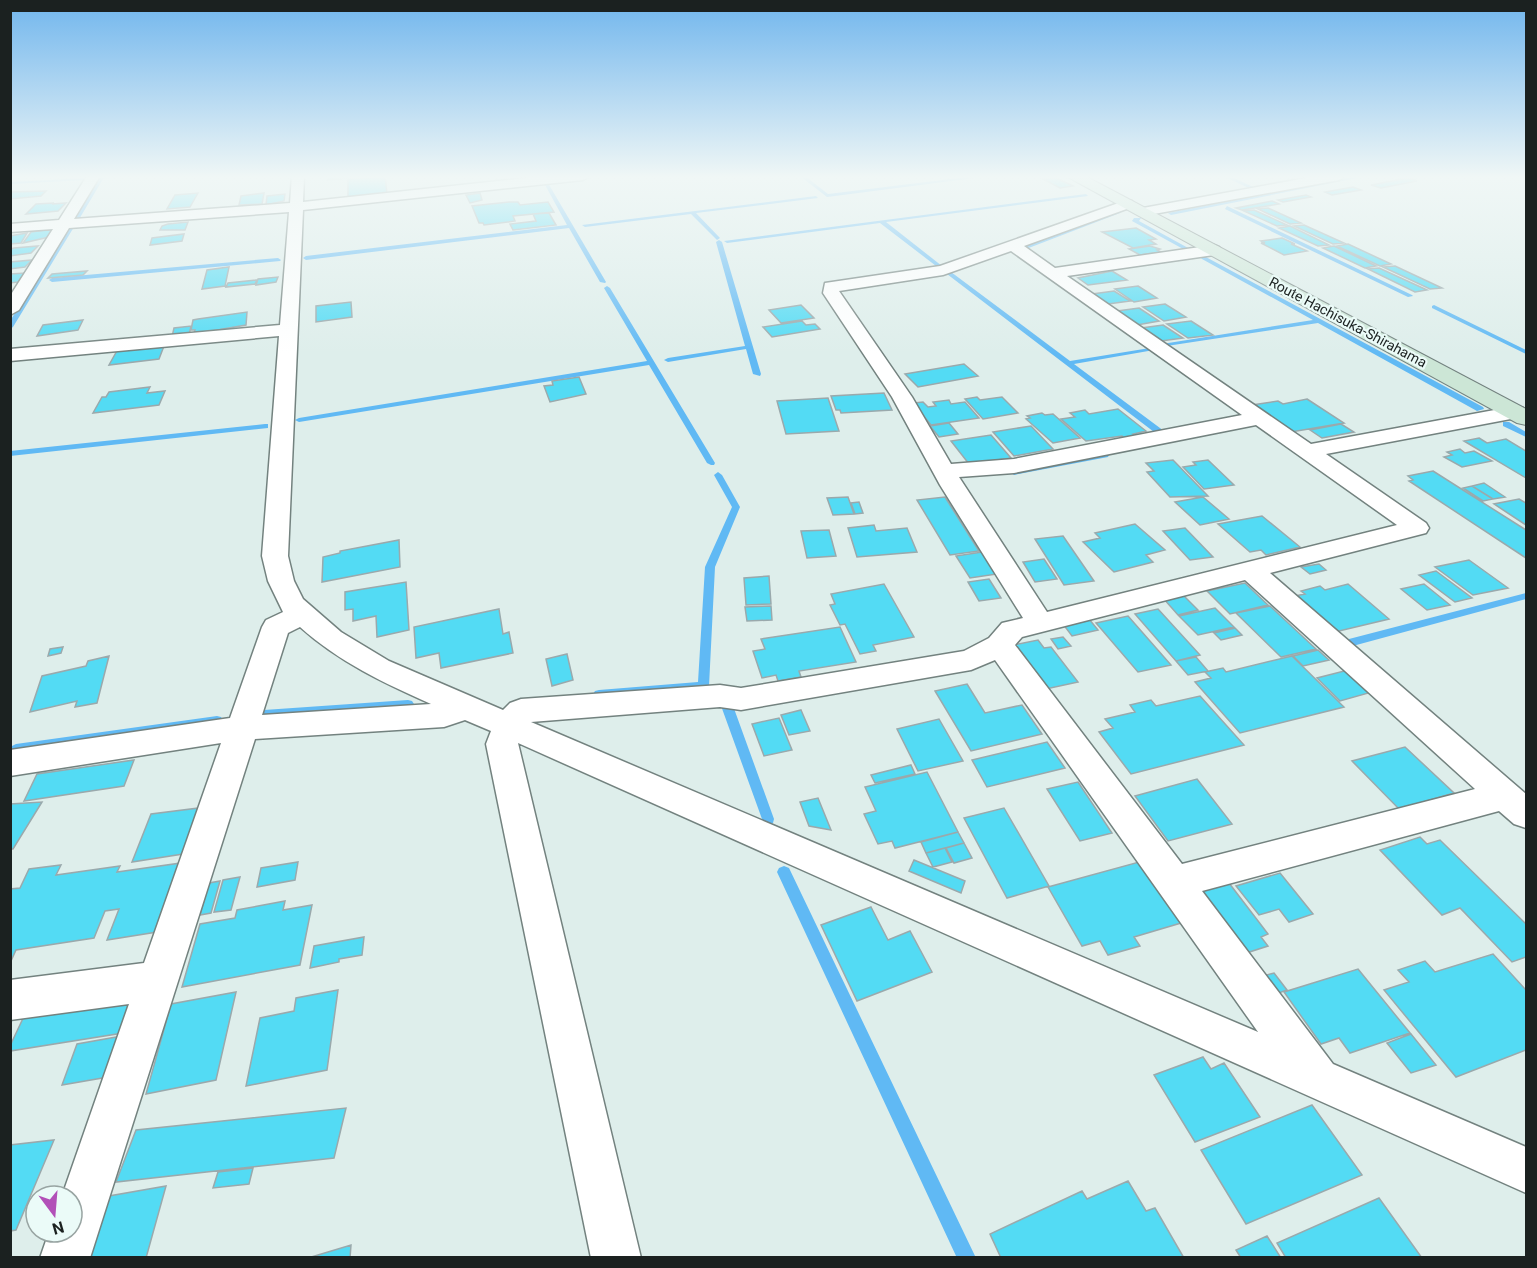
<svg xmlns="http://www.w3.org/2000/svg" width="1537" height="1268" viewBox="0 0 1537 1268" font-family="Roboto,sans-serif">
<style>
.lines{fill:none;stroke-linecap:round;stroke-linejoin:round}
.stream{fill:#60b9f4;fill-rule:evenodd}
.building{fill:#53dbf4;stroke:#9aa9ac;stroke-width:1.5}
.street-casing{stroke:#73827f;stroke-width:3}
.secondary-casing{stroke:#73827f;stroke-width:2}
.street{fill:#fff;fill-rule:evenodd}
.secondary{fill:#cce6d6;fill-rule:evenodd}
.labels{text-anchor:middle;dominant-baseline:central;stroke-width:4.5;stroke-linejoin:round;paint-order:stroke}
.far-street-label{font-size:14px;fill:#1b2120;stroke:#ebfbf8}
</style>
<rect width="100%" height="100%" fill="#deeeeb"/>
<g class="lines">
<path class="stream" d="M100 176H126L103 179 78 221H74Z
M800 176H805L828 194 975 176H990L827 197Z
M1223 176H1230L1257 189 1253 190Z
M1356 176H1367L1171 215 1168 213Z
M87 178 85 180 10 184V182Z
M546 182 548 183 606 282 605 283 600 282 569 228 306 260 303 258 306 256 567 225 544 183Z
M1086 194 1088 196 886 222 942 266V268L940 269 880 223 727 243 724 241Z
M816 196 818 198 696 213 719 237 720 238 717 240 691 214 585 227 582 225Z
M1227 206 1412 295 1413 296 1408 297 1225 209Z
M1115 212 1120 213 1026 249 1021 248Z
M1134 218H1141L1139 221 1190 249 1185 250 1132 221Z
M69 226 74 227 13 327 10 329V321Z
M719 240 722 242 761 374 760 376 753 374 746 349 668 362 664 360 668 358 745 346 716 242Z
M1204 256 1483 407 1484 409 1477 411 1318 323 1160 347 1159 346 1162 344 1313 320 1202 259 1201 258Z
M278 258 281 260 280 261 52 282 49 280 52 278Z
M947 272H951L1070 361 1156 347V349L1154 350 1074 364 1164 431V435H1158L947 274Z
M607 286 610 288 715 463 714 465H711L707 463 649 365 299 422 295 420 299 418 647 361 604 288Z
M1434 305 1526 350V354L1432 308V306Z
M1503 422H1509L1526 432V437L1503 426Z
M265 424H268V428L10 456V451Z
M1105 453 1109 455 1108 457 1014 475 1010 472 1014 469Z
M718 472 722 475 740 507 715 567 709 686 707 689 703 690 599 698 595 697 593 694 595 691 599 690 698 682 705 567 732 507 714 475Z
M1526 593V599L1349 647 1344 643 1349 639Z
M726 699 730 700 732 703 774 819 773 823 768 824 763 823 762 819 720 703 722 700Z
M408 700 412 701 414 704 412 707 408 708 264 718 260 717 258 714 260 711 264 710Z
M217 716 221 717 223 720 221 723 217 724 16 754 10 750 12 746 16 744Z
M784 866 789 868 976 1258H957L777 872 779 868Z"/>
</g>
<path class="building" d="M328 176H359V177L328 180Z
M385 176 387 194 348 198V179Z
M1056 178 1073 186 1060 188 1043 179Z
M1407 178 1417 181 1381 188 1371 185Z
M1353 187 1361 190 1332 195 1325 192Z
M46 191 41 196 10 199V192Z
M198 193 190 207 167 209 175 195Z
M264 193 262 204 239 205 241 196Z
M480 193 482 200 470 203 466 195Z
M285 194 284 201 266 205 267 196Z
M1306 195 1311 197 1283 202 1278 200Z
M1272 201 1279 204 1242 210 1236 208Z
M509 202H518L520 205 548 202 554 212 513 216 515 221 484 225 483 223H479L472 206Z
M54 203 52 204 66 203 58 211 26 214 36 204Z
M1268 208 1301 223 1290 224 1258 209Z
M1254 210 1287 225 1277 226 1244 211Z
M549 213 556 225 513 230 510 224 536 221 533 214Z
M188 222 185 230H160L162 226 168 224Z
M1304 225 1344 243 1333 244 1294 226Z
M1290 226 1329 245 1318 246 1279 228Z
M1136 228 1156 239 1149 240 1156 244 1133 248 1102 232Z
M45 230H54L49 237 23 243 31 232Z
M27 233 21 243 10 244V236Z
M184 234 182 241 150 245 152 238Z
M1282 238 1295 244H1291L1307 251 1284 255 1261 243H1265L1261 241Z
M1348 244 1391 264 1380 266 1337 246Z
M38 246 31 253 10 256V249L14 248Z
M1150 246 1160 249 1157 250 1161 252 1140 255 1129 249Z
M1334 246 1376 266 1365 268 1323 248Z
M32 260 25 267 10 269V262Z
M1395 266 1442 288 1430 289 1383 267Z
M229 267 225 286 202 289 207 270Z
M1379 268 1427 290 1415 292 1368 269Z
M87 271 83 275 48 278 52 274Z
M1112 271 1127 280 1088 285 1078 278Z
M25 273 18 282 10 283V274Z
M278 277 276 282 256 285 258 279Z
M257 280 255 284 226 287 228 283Z
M1138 286 1157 298 1134 302 1115 289Z
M1114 291 1130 301 1108 304 1092 294Z
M351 302 352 317 316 322V306Z
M1165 304 1186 317 1164 321 1143 307Z
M801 305 814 318 781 323 769 310Z
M1139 308 1159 321 1137 325 1117 311Z
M247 312 246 325 194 334 195 330H191L193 320 198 319Z
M83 320 78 330 37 336 43 325Z
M802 321 806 325 815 324 820 329 772 337 763 327Z
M1191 321 1213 335 1188 338 1167 324Z
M1163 325 1183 338 1161 341 1141 328Z
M191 326 189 335 172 337 174 328Z
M164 346 159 359 109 365 118 349 130 348 128 350Z
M964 364 978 376 918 387 905 374Z
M579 377 586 394 550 402 544 386 553 385 552 381Z
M150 387 147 393 165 391 159 405 93 413 102 397H106L109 392Z
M884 393 892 410 841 413 840 410H836L831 396Z
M977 397 980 400 1002 397 1018 413 983 419 965 399Z
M828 398 839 431 786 434 777 401Z
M1307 399 1344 423 1291 432 1252 405 1278 401 1283 404Z
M949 400 951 404 965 402 979 418 931 425 913 403 923 402 928 407 936 406 933 402Z
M1118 409 1146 431 1133 434 1137 437 1125 439 1122 436 1086 441 1061 419 1075 417 1070 413 1085 410 1089 414Z
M1042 413 1045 415 1053 414 1080 438 1053 443 1026 419 1030 418 1027 416Z
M949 423 958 434 939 437 930 426Z
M1341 424 1354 432 1322 438 1310 430Z
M1031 426 1053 449 1014 456 993 432Z
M991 435 1011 458 969 464 951 441Z
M1479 438 1487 443 1506 439 1526 451V478L1464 441Z
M1460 449 1465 453 1474 451 1492 461 1462 467 1444 457 1452 455 1447 452Z
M1173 460 1208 496 1170 497 1147 472 1154 471 1146 463Z
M1208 460 1234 485 1204 489 1183 467 1196 465 1193 462Z
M1433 471 1526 530V558L1409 481 1413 480 1408 476Z
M1484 483 1505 497 1493 499 1472 486Z
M1472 486 1493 499 1483 501 1463 488Z
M848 497 854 514 833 515 827 498Z
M945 497 979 551 950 555 917 500Z
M1203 497 1229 519 1200 525 1175 502Z
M1519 499 1526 503V525L1494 504Z
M859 502 863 513 855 514 851 503Z
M1262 516 1300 547 1266 555 1261 550 1250 552 1218 524Z
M1135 524 1165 550 1146 555 1153 562 1114 572 1083 542 1100 538 1095 533Z
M874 525 876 531 907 528 917 552 857 557 848 528Z
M1185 528 1213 557 1190 560 1163 531Z
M829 530 836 556 807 558 801 531Z
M1063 536 1094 581 1064 585 1035 539Z
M399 540 400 567 322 582 323 557 340 553V551Z
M982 552 997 574 970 578 956 556Z
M1044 559 1057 579 1035 582 1023 562Z
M1469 560 1508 588 1473 595 1435 567Z
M1319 564 1326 570 1310 574 1301 567Z
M1436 571 1472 598 1455 602 1419 575Z
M769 576 771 604 746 605 744 578Z
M989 579 1001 598 979 601 968 582Z
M406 582 409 630 377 637 376 616 353 621V609L345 610V592Z
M1245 583 1268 605 1230 614 1207 591Z
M884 584 914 637 873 645 876 651 860 654 845 624 840 625 830 605 835 604 831 594Z
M1348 584 1389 619 1335 632 1295 596 1305 594 1301 591 1320 586 1325 590Z
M1424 584 1450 605 1427 610 1401 589Z
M1182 594 1198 610 1178 615 1163 598Z
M771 606 772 620 747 621 745 607Z
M1270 606 1316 649 1281 657 1236 613Z
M1215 608 1234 627 1198 635 1179 616Z
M499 609 503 634 509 632 513 653 441 668 439 653 416 658 414 627Z
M1158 609 1200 655 1176 661 1135 614Z
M1128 616 1171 665 1138 672 1096 623Z
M1089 619 1098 630 1072 636 1063 624Z
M840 627 856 662 799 671 801 677 778 681 776 675 762 678 753 651 765 649 761 639Z
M1235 628 1242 635 1221 640 1214 633Z
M1063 637 1071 646 1058 649 1051 639Z
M1038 640 1044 648 1051 647 1078 682 1046 689 1014 645Z
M63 647 61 653 48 656 50 649Z
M1318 650 1329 660 1303 666 1293 656Z
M567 654 573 680 552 686 546 659Z
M109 656 97 703 75 707 77 701 30 712 42 676 86 666 88 661Z
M1292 656 1344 707 1240 733 1195 682 1211 678 1205 672 1223 668 1226 672Z
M1196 657 1208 671 1188 675 1176 661Z
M1348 670 1372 692 1340 701 1317 678Z
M967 684 985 713 1022 705 1042 734 971 751 935 691Z
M1200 696 1244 745 1131 774 1099 732 1113 728 1105 719 1135 712 1130 705 1151 700 1156 706Z
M801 710 810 731 789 735 781 715Z
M779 718 792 750 764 756 752 724Z
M939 719 963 761 918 771 897 729Z
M1047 742 1065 768 987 787 972 760Z
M1405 747 1454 793 1399 809 1352 761Z
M134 760 124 786 24 801 37 774Z
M911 765 915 774 875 783 871 775Z
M927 772 958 832 895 848 892 841 878 844 864 814 876 811 865 787Z
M1197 779 1232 824 1168 841 1135 796Z
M1078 782 1112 833 1080 841 1047 789Z
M818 798 831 830 809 826 800 802Z
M42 802 13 849H10V804Z
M199 808 183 854 132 862 151 814Z
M1004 808 1049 886 1007 898 964 818Z
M958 832 964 843 926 853 921 842Z
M1420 837 1427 844 1440 840 1526 924V957L1512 962 1460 908 1442 915 1380 850Z
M964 843 972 858 954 863 946 848Z
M945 848 952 862 933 867 926 853Z
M914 860 965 881 961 893 909 871Z
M298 862 295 880 257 887 261 868Z
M1139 862 1181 923 1134 937 1140 946 1108 955 1100 941 1082 946 1048 887Z
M181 863 157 932 107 940 119 909 105 911 94 938 16 950 11 961 10 889 20 888 29 869 61 865 56 875 120 866 117 872Z
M1280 873 1313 914 1289 922 1279 909 1259 915 1236 886Z
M240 877 231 910 214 912 223 880Z
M220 881 211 913 200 915 209 883Z
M1229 883 1268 934 1261 937 1268 946 1243 954 1198 892Z
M285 901 283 910 312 905 300 965 182 987 200 924 235 918 237 910Z
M871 907 888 940 910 931 932 972 857 1001 821 925Z
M364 937 362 955 339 959V962L310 968 314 946Z
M1493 954 1526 990V1050L1456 1077 1384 990 1409 982 1398 970 1425 961 1435 972Z
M1358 969 1410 1033 1350 1053 1339 1038 1321 1044 1284 992Z
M1274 973 1287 990 1273 995 1260 977Z
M338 990 327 1070 246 1086 260 1018 294 1011 296 998Z
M236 992 216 1080 146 1094 171 1004Z
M137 994 123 1033 10 1051V1046L26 1012Z
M1411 1034 1436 1065 1411 1073 1387 1043Z
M122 1036 108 1077 62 1085 77 1044Z
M1203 1057 1211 1069 1224 1063 1260 1117 1195 1142 1154 1075Z
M1312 1105 1362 1175 1246 1224 1201 1150Z
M346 1108 334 1158 116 1182 136 1130Z
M54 1140 16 1230 10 1231V1145Z
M253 1168 249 1184 213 1188 218 1172Z
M1128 1181 1146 1211 1155 1208 1184 1258H1001L990 1234 1082 1191 1087 1199Z
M166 1186 146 1258H90L109 1196Z
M1379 1198 1422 1258H1286L1277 1243Z
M1267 1236 1281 1258H1241L1236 1250Z
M351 1245 350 1258H308Z"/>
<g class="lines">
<g class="street-casing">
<path id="street" d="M87 176H100L74 219 290 203 292 176H304L303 202 545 176H589L583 180 303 210 288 556 294 581 303 599 341 632 389 661 503 710 510 703 521 699 720 685 741 688 964 651 989 638 1002 623 1023 618 940 485 892 397 823 293 825 283 940 266 1127 200 1132 201 1134 204 1132 207 1024 246 1055 268 1214 245 1219 247 1222 250 1214 255 1067 276 1311 444 1516 406 1523 408 1526 412 1523 416 1516 418 1326 454 1426 523 1429 528 1426 533 1270 573 1526 794V828L1514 824 1499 811 1202 891 1333 1064 1526 1147V1193L518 743 641 1258H591L486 744 491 731 465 720 444 727 255 739 90 1258H40L49 1232H72V1196H62L129 1004 10 1020V980L144 963 221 743 10 776V750L230 718 262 627 266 620 283 612 268 581 262 556 279 336 10 361V349L280 325 289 212 69 228 19 310 10 315V296L53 229 10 232V224L59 220ZM1011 251 1242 415 1014 459 951 464 912 397 839 291 943 275ZM1256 425 1397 525 1047 612 959 477 1014 473ZM1245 580 1475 789 1182 864 1015 645 1022 637ZM300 627C339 662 384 683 431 704L262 715 288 633ZM995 660 1258 1032 531 722 720 707 741 710 971 670Z
M1317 176H1345L1339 180 1143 216 1136 212 1143 208Z"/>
</g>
<g class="secondary-casing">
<path id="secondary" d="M1066 176H1085L1526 409V425L1517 423Z"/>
</g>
<use href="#street" class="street"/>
<use href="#secondary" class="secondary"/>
</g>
<linearGradient id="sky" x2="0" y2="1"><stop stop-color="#71b6ed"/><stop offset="0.5" stop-color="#f0f7f6"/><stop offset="1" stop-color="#f0f7f6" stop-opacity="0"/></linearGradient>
<rect width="1537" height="354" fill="url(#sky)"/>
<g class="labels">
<g class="far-street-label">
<text transform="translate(1348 322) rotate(28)">Route Hachisuka-Shirahama</text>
</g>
</g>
<rect width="1537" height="1268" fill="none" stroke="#1b2120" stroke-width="24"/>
<g transform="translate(54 1214) rotate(164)"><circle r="28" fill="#ebfbf8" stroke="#98a4a2" stroke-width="1.5"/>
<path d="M0-4.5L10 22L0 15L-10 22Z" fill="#b250b8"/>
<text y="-9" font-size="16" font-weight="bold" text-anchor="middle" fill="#1b2120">N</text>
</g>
</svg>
